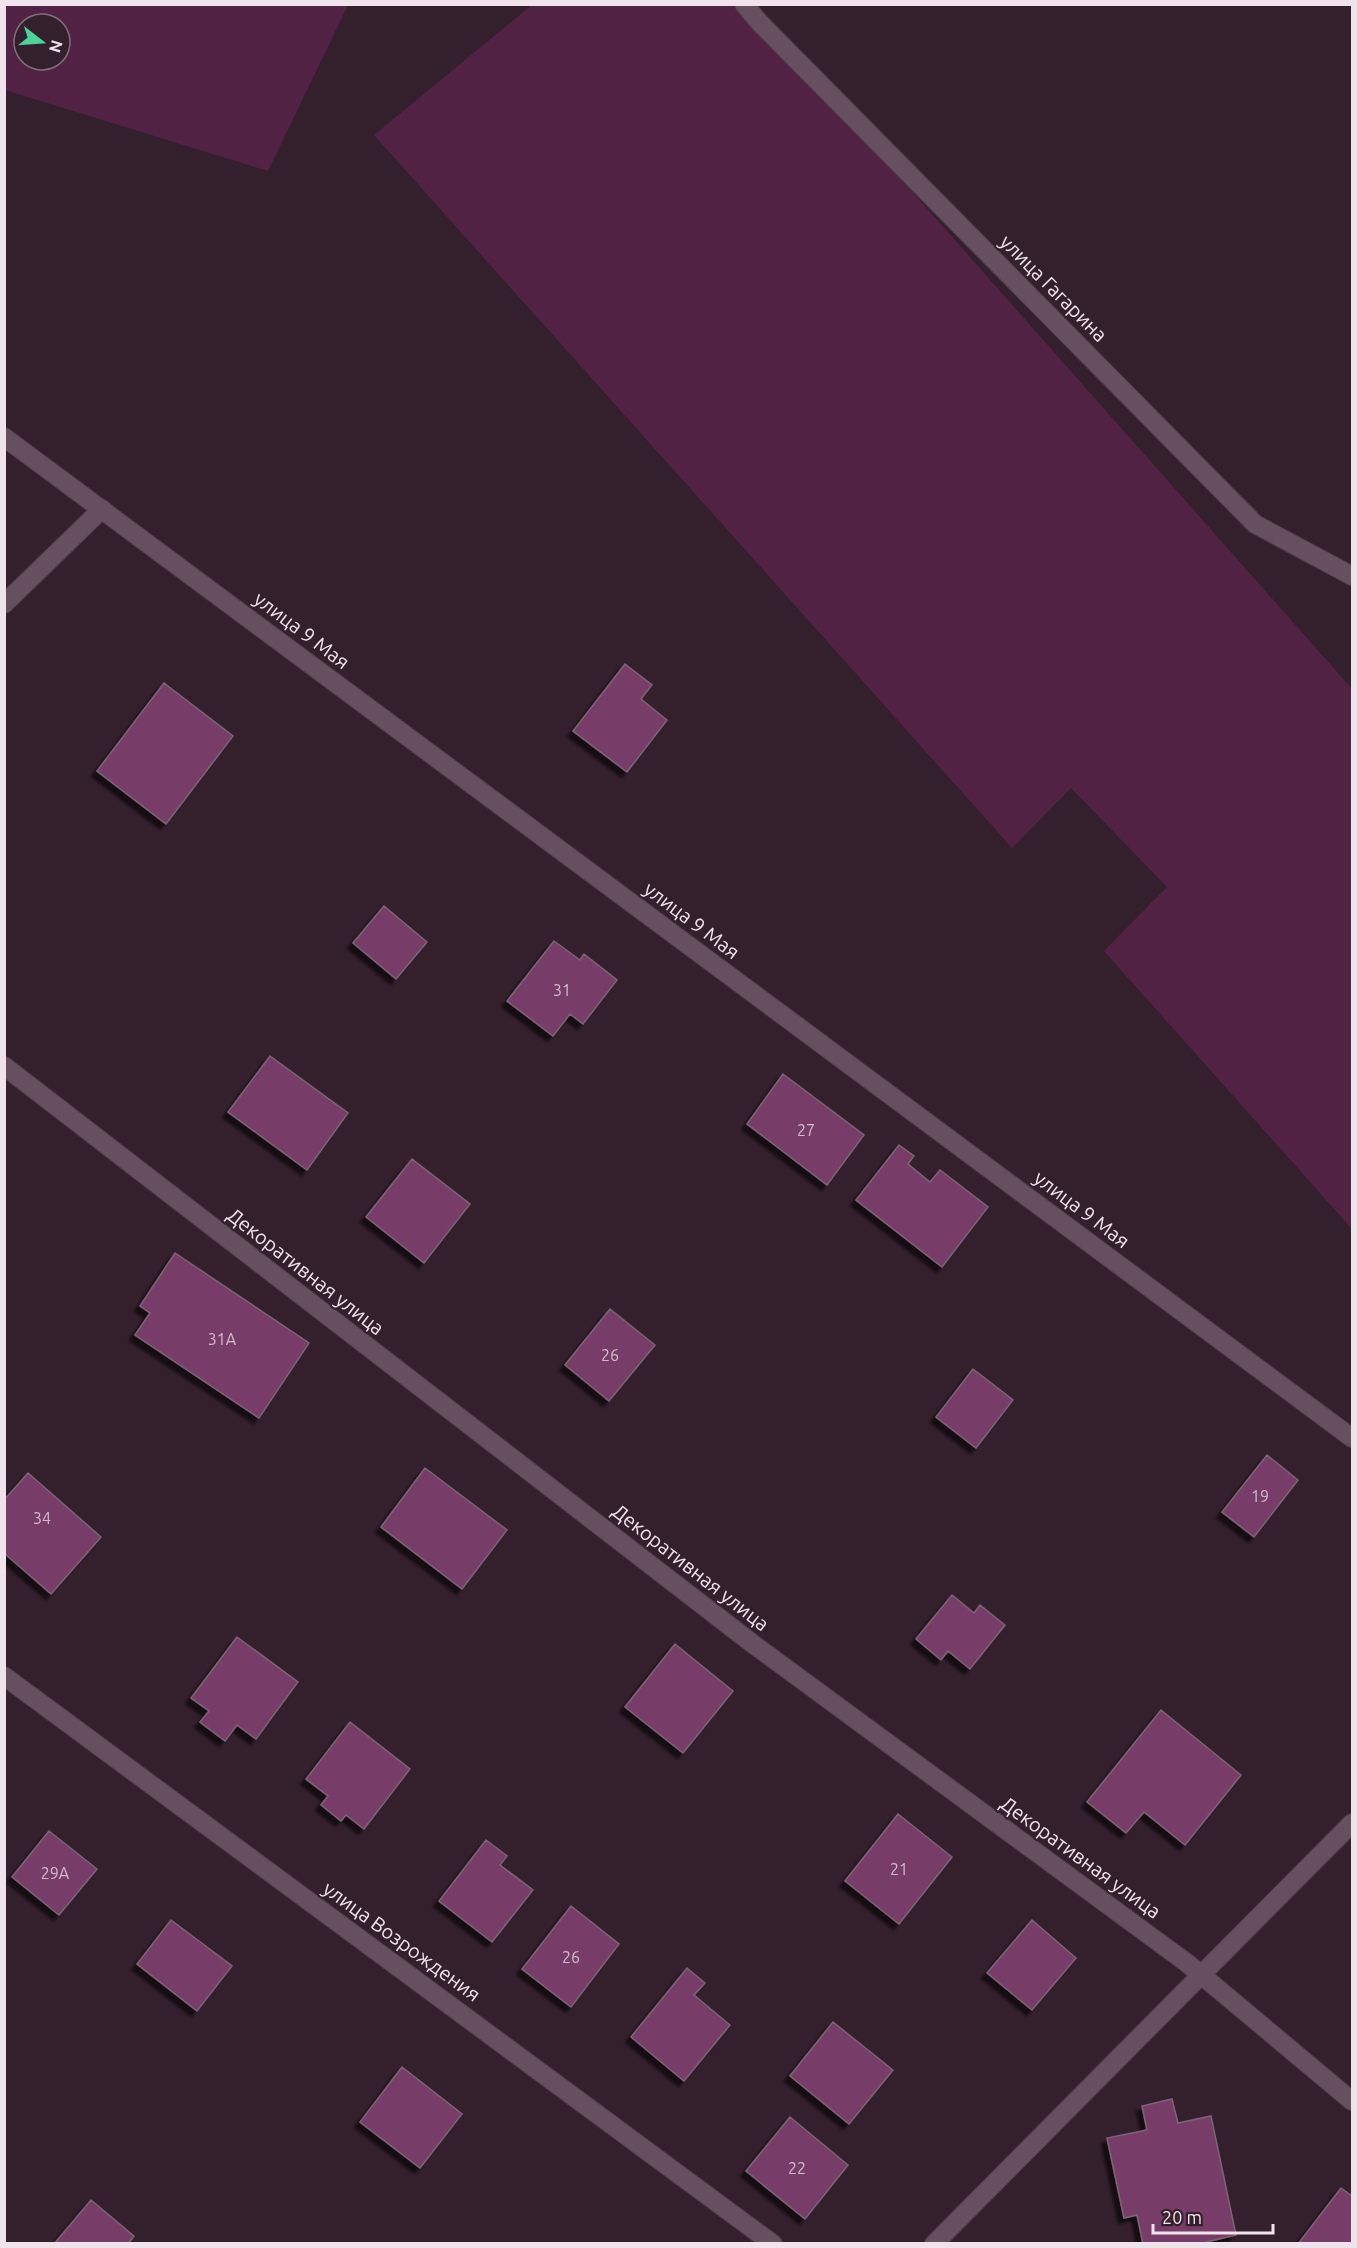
<svg xmlns="http://www.w3.org/2000/svg" width="1357" height="2248" viewBox="0 0 1357 2248" font-family="Ubuntu,sans-serif">
<style>
.green{fill:#522245;fill-rule:evenodd}
.building{fill:#773e67;stroke:#7c6474;stroke-width:1.5;filter:url(#shadow)}
.lines{fill:none;stroke-linecap:round;stroke-linejoin:round}
.service-casing{stroke:#4e3d49;stroke-width:20}
.minor-casing{stroke:#4e3d49;stroke-width:20}
.service{stroke:#664f5f;stroke-width:18}
.minor{stroke:#664f5f;stroke-width:18}
.labels{text-anchor:middle;dominant-baseline:central;stroke-width:4.5;stroke-linejoin:round;paint-order:stroke}
.number-label{font-size:16px;fill:#d2bacb}
.street-label{font-size:20px;fill:#f1e3ec;stroke:#34202d}
</style>
<defs>
<filter id="shadow"><feDropShadow dx="-5.5" dy="5.5" stdDeviation="1.5" flood-color="#0009"/></filter>
</defs>
<rect width="100%" height="100%" fill="#34202d"/>
<path class="green" d="M4 5 5 4 348 5 268 171 5 90ZM24 24H60V60H24Z
M532 5H747L1352 689V1229L1104 951 1167 887 1071 788 1012 848 374 135Z"/>
<path class="building" d="M625 664 652 685 641 699 667 720 627 772 573 731Z
M164 683 233 736 166 824 97 771Z
M384 906 427 942 396 979 353 943Z
M554 941 580 960 584 954 617 980 583 1024 570 1014 553 1036 507 1001Z
M270 1056 348 1113 307 1170 228 1112Z
M783 1074 864 1135 827 1185 747 1124Z
M899 1145 914 1156 908 1164 930 1182 940 1170 988 1207 942 1267 856 1200Z
M412 1159 470 1204 424 1263 366 1217Z
M175 1253 309 1343 259 1418 135 1335 150 1313 140 1306Z
M610 1309 655 1345 609 1401 565 1365Z
M973 1369 1013 1400 976 1448 936 1417Z
M1267 1455 1298 1480 1254 1537 1222 1512Z
M425 1468 507 1530 462 1589 381 1527Z
M28 1473 101 1537 51 1594 4 1553V1500Z
M952 1595 974 1613 980 1605 1005 1625 970 1669 948 1651 941 1660 916 1639Z
M237 1637 298 1682 256 1739 237 1725 225 1741 200 1722 209 1711 191 1698Z
M675 1644 733 1691 683 1753 625 1707Z
M1161 1710 1241 1775 1185 1845 1144 1812 1126 1833 1087 1802Z
M350 1722 410 1769 364 1829 346 1815 341 1821 321 1805 328 1796 306 1779Z
M898 1814 952 1857 899 1924 845 1881Z
M49 1831 97 1869 59 1915 12 1877Z
M486 1840 507 1856 500 1865 533 1890 492 1942 439 1901Z
M571 1906 619 1944 571 2007 522 1969Z
M171 1920 232 1966 197 2011 137 1964Z
M1032 1920 1076 1958 1032 2010 987 1973Z
M687 1968 705 1983 694 1995 730 2025 684 2081 631 2037Z
M833 2022 893 2070 849 2124 790 2076Z
M402 2067 462 2114 420 2168 360 2122Z
M1172 2099 1178 2123 1211 2116 1236 2235 1198 2244H1143L1137 2215 1124 2218 1107 2138 1147 2130 1142 2106Z
M790 2117 848 2165 805 2219 746 2171Z
M1341 2188 1352 2196V2244H1298Z
M91 2200 134 2236 128 2244H54Z"/>
<g class="lines">
<g class="service-casing">
<path id="service" d="M4 604 102 509"/>
</g>
<g class="minor-casing">
<path id="minor" d="M744 4 759 22 1255 524 1352 576
M4 437 1352 1438
M4 1066 753 1644 1187 1963 1352 2101
M4 1676 773 2244
M934 2244 1352 1823"/>
</g>
<use href="#service" class="service"/>
<use href="#minor" class="minor"/>
</g>
<g class="labels">
<g class="number-label">
<text x="562" y="990">31</text>
<text x="806" y="1130">27</text>
<text x="222" y="1339">31А</text>
<text x="610" y="1355">26</text>
<text x="1260" y="1496">19</text>
<text x="42" y="1518">34</text>
<text x="899" y="1869">21</text>
<text x="55" y="1873">29А</text>
<text x="571" y="1957">26</text>
<text x="797" y="2168">22</text>
</g>
<g class="street-label">
<text transform="translate(1054 288) rotate(45)">улица Гагарина</text>
<text transform="translate(302 630) rotate(37)">улица 9 Мая</text>
<text transform="translate(692 920) rotate(37)">улица 9 Мая</text>
<text transform="translate(1082 1209) rotate(37)">улица 9 Мая</text>
<text transform="translate(306 1271) rotate(38)">Декоративная улица</text>
<text transform="translate(691 1567) rotate(38)">Декоративная улица</text>
<text transform="translate(1081 1857) rotate(36)">Декоративная улица</text>
<text transform="translate(402 1941) rotate(36)">улица Возрождения</text>
</g>
</g>
<rect width="1357" height="2248" fill="none" stroke="#f1e3ec" stroke-width="12"/>
<g transform="translate(42 42) rotate(107)"><circle r="28" fill="#34202d" stroke="#806e79" stroke-width="1.5"/>
<path d="M0-4.5L10 22L0 15L-10 22Z" fill="#4cd39b"/>
<text y="-9" font-size="16" font-weight="bold" text-anchor="middle" fill="#f1e3ec">N</text>
</g>
<path d="M1153 2224v9h120v-9" fill="none" stroke="#f1e3ec" stroke-width="3"/>
<text x="1162" y="2224" font-size="18" fill="#f1e3ec" stroke="#34202d" stroke-width="4.5" paint-order="stroke">20 m</text>
</svg>
